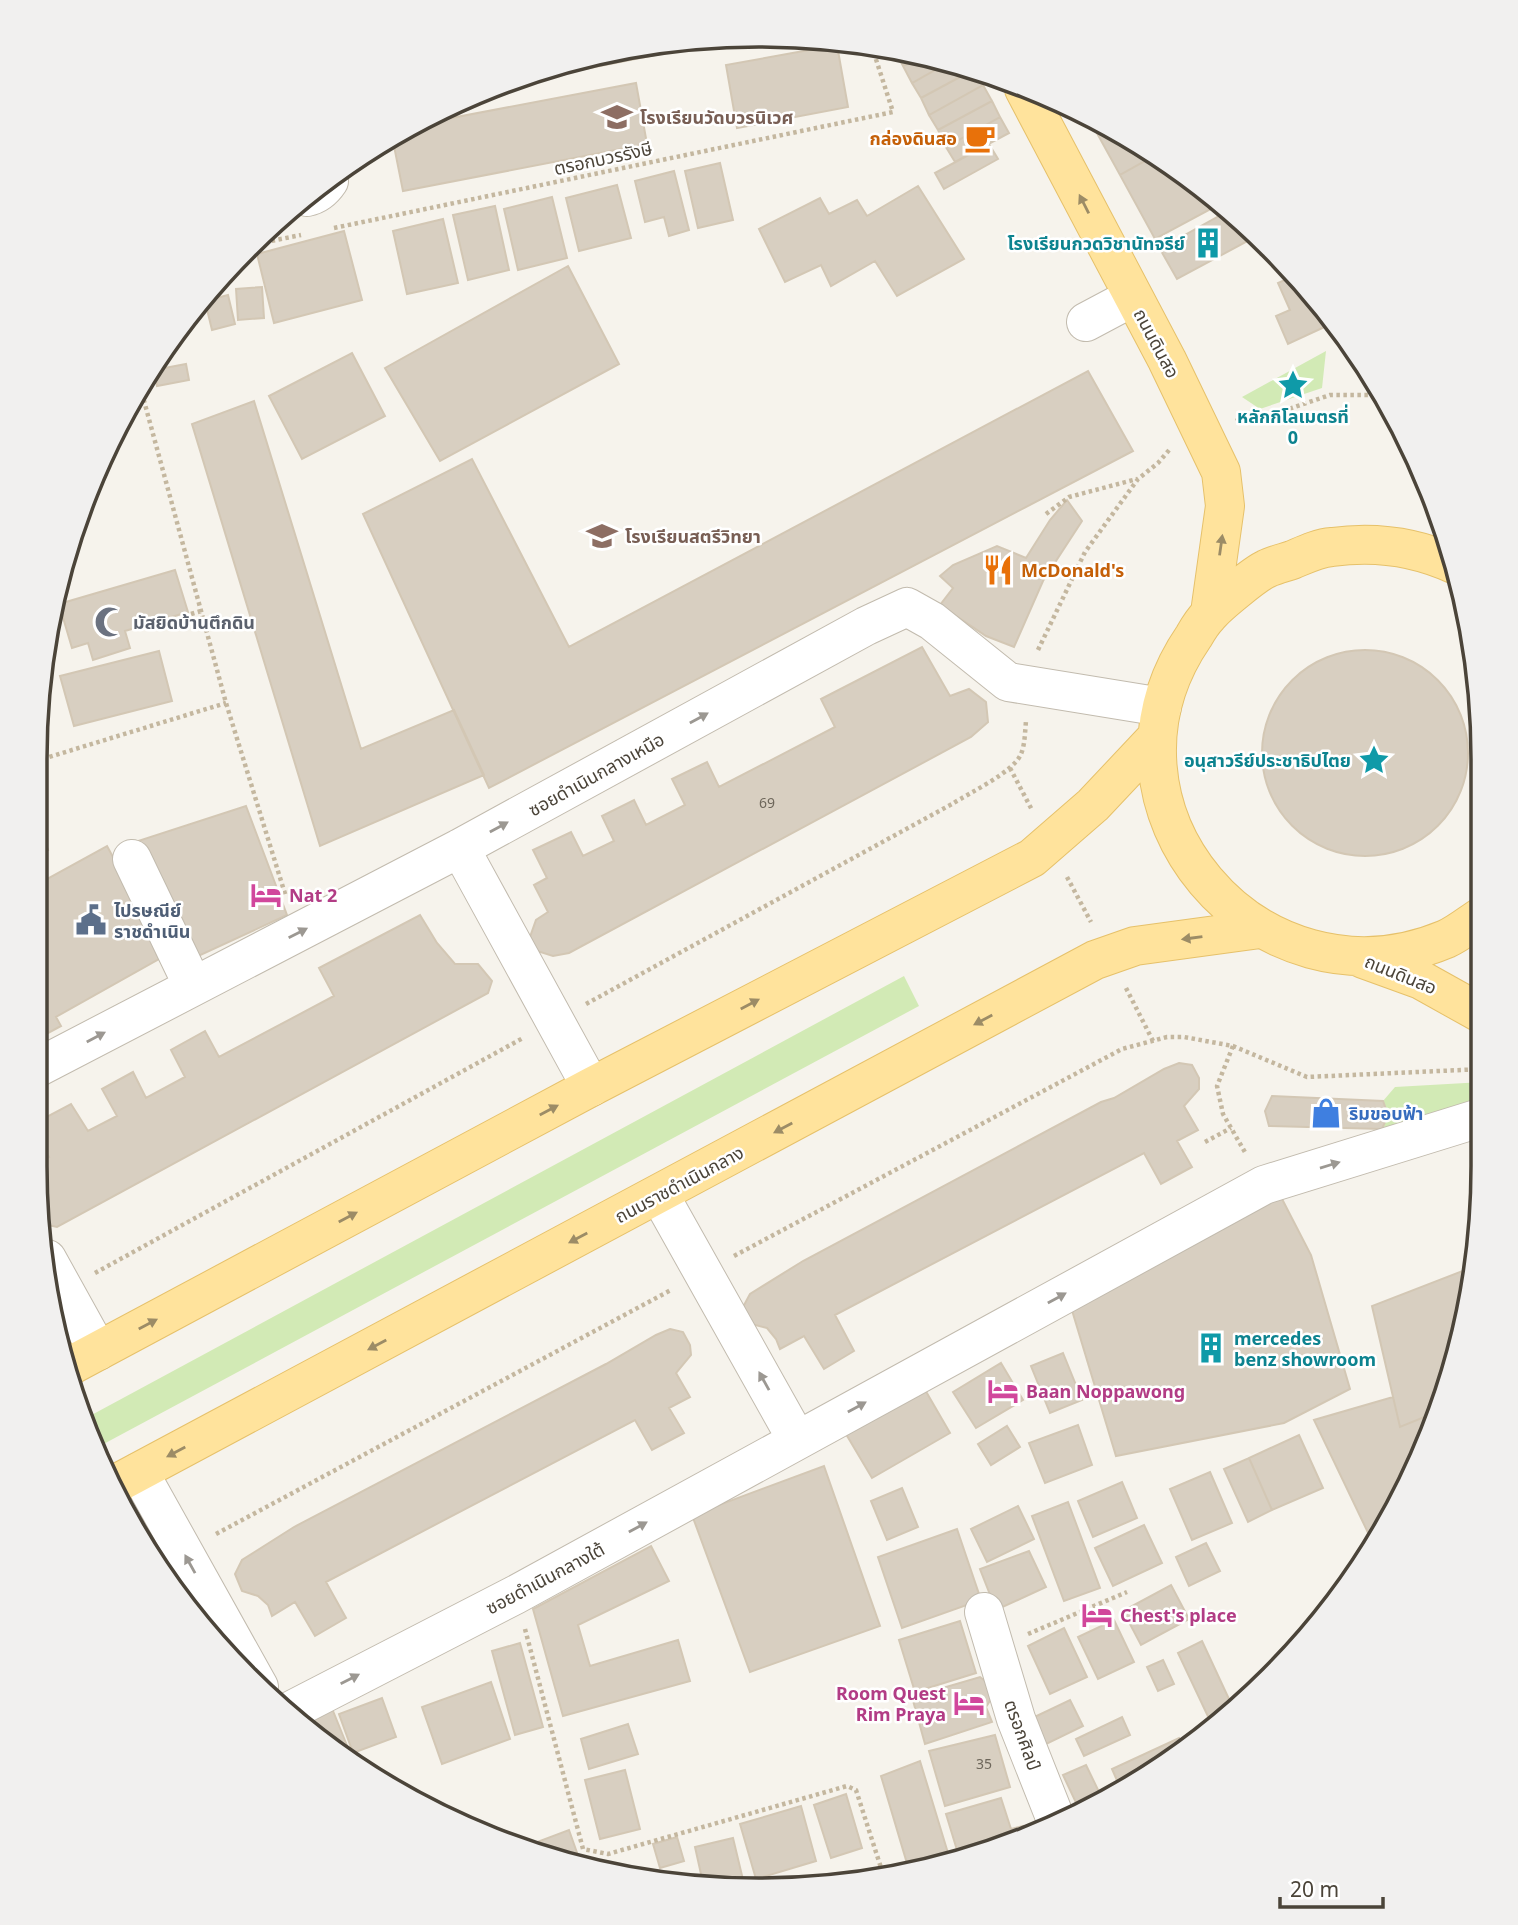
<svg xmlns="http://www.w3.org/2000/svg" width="1518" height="1925" viewBox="0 0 1518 1925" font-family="'Noto Sans','Noto Sans Thai',sans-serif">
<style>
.green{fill:#d2eab5}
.building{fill:#d8cfc1;stroke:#d3c7b4;stroke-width:2}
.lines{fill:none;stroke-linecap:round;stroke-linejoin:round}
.minor-casing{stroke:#c2bbae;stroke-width:40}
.major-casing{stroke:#e6c16a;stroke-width:40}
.path{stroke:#c4b79f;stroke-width:4.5;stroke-dasharray:3.5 3.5;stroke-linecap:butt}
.minor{stroke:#fff;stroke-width:38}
.major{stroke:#ffe39c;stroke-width:38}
.oneway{fill:#9c8c66}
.oneway2{fill:#9c9892}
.labels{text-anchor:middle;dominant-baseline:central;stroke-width:5;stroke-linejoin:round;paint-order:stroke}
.number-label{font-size:14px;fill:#6e675b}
.education-label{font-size:18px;font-weight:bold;fill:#785e54;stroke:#fff;text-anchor:start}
.food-label{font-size:18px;font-weight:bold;fill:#c56008;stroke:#fff;text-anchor:end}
.street-label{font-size:18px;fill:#4b4439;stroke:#fff}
.culture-label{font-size:18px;font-weight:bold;fill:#0d838f;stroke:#fff;text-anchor:end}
.worship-label{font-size:18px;font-weight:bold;fill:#5b616d;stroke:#fff;text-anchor:start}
.hotel-label{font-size:18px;font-weight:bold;fill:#b23c85;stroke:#fff;text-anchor:start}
.service-label{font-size:18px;font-weight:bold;fill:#4e5e75;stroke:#fff;text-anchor:start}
.shop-label{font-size:18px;font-weight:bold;fill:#366cbe;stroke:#fff;text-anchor:start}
.rim{fill:none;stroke:#4b4439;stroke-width:3.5}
</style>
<rect width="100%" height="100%" fill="#f6f3ec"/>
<path class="green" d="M1326 351 1322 388 1260 409 1242 397Z
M904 976 919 1006 98 1447 86 1418Z
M1483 1082V1103L1382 1129 1388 1115 1383 1101 1395 1087Z"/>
<path class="building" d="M736 39 499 86 527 73 665 41Z
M837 45 848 107 737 128 726 65Z
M895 51 923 56 903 66Z
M923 56 951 61 912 83 903 66Z
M951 61 973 70 921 98 912 83Z
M973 70 976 71 983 85 929 115 921 98Z
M636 83 647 144 403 191 392 136 397 132 409 126Z
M983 85 992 101 938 130 929 115Z
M992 101 1000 117 946 147 938 130Z
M1087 115 1154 156 1120 175Z
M1000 117 1009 133 955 162 946 147Z
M989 144 998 159 944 189 935 173Z
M1154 156 1200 185 1220 204 1155 239 1120 175Z
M720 163 733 220 698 228 685 171Z
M674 171 689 230 669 236 664 217 645 222 635 181Z
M617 185 631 238 579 251 566 198Z
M918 186 964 259 897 296 875 261 831 286 821 265 785 282 759 229 820 198 829 214 857 200 867 216Z
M552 197 567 258 518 270 504 209Z
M495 206 509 270 468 280 453 215Z
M1228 211 1255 237 1177 279 1160 249Z
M443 219 458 283 407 294 393 231Z
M344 231 362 300 274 323 257 254Z
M568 266 619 364 440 461 385 368Z
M1296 275 1333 323 1288 344 1276 316 1290 310 1278 283Z
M262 287 264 318 238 320 236 289Z
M228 295 235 324 212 330 205 301Z
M352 353 385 416 302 459 269 396Z
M186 364 189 380 157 386 154 370Z
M1088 371 1133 451 489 788 363 514 472 459 569 647Z
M254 401 361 749 454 710 484 775 320 846 192 424Z
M1067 500 1082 521 1043 581 1014 647 986 636 940 605 953 588 940 576 953 565 997 546 1026 558 1050 520Z
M175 570 188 612 125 631 130 648 93 660 88 643 72 648 59 604Z
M922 647 950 696 969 689 986 702 988 722 971 737 569 953 553 956 537 951 530 937 536 920 548 912 534 885 547 878 533 850 571 832 583 856 614 841 602 816 634 800 646 825 685 805 672 779 707 762 719 787 835 727 821 699Z
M1262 753a103 103 0 1 1 206 0a103 103 0 1 1-206 0Z
M159 651 172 701 74 726 60 676Z
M246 806 287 915 194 958 138 841Z
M40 825 48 850 36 854V827Z
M107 846 166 955 56 1017 61 1026 35 1040 36 885Z
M420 915 437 943 455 964H478L492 981 488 993 57 1227 43 1224 39 1193 46 1183 37 1163 49 1157 35 1129V1123L71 1104 88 1131 117 1116 102 1089 133 1072 146 1098 185 1077 171 1050 205 1031 219 1057 334 996 319 968Z
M1179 1063 1192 1065 1199 1078V1089L1184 1106 1198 1130 1177 1141 1192 1167 1161 1184 1144 1153 835 1315 854 1351 824 1369 804 1336 780 1349 776 1339 767 1328 751 1324 743 1307 750 1294 803 1261 1101 1102 1114 1098 1164 1069Z
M1272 1096 1383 1101 1388 1115 1382 1129 1269 1126 1265 1111Z
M1281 1197 1311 1255 1350 1389 1284 1423 1116 1456 1071 1307Z
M1473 1267 1469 1307 1437 1412 1400 1427 1372 1306Z
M670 1329 683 1332 690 1345 691 1355 676 1373 690 1397 669 1408 684 1433 652 1450 635 1420 326 1582 346 1618 315 1636 295 1602 272 1616 268 1605 258 1596 242 1591 235 1574 242 1560 294 1527 606 1364 656 1335Z
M1063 1353 1082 1400 1050 1413 1031 1366Z
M1001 1363 1023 1400 976 1428 953 1392Z
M924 1388 950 1433 872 1478 846 1434Z
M1393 1397 1400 1427 1429 1415 1433 1426 1428 1443 1372 1541 1314 1420Z
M1078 1425 1092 1465 1045 1483 1029 1443Z
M1007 1426 1020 1447 991 1465 978 1444Z
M1299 1435 1323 1488 1272 1510 1249 1458Z
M1249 1458 1272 1510 1248 1522 1224 1469Z
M824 1466 880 1626 750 1672 692 1515Z
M1210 1472 1232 1523 1192 1540 1170 1489Z
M1122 1482 1137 1518 1093 1537 1078 1501Z
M902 1488 918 1527 887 1540 871 1501Z
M1068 1502 1100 1588 1064 1601 1032 1516Z
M1018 1506 1034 1539 987 1562 971 1529Z
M1144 1525 1162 1563 1113 1586 1095 1548Z
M957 1529 981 1600 902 1628 878 1557Z
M1206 1543 1220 1571 1189 1586 1176 1557Z
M651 1546 669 1581 578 1625 590 1666 678 1640 690 1681 563 1716 533 1609Z
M1029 1551 1046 1587 996 1610 980 1569Z
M1171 1585 1189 1619 1141 1645 1123 1611Z
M1114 1620 1134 1662 1098 1679 1078 1637Z
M960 1621 976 1673 915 1692 899 1640Z
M1064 1628 1087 1677 1050 1694 1028 1646Z
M1202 1641 1235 1712 1213 1727 1178 1653Z
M520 1643 543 1727 515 1735 492 1651Z
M1163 1660 1174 1684 1158 1691 1147 1667Z
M980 1677 990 1685 993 1696 986 1707 992 1722 925 1744 912 1697Z
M491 1682 510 1739 442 1764 422 1707Z
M382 1698 396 1737 353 1753 339 1714Z
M1070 1700 1083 1726 1038 1748 1026 1721Z
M329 1701 348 1748 341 1750 298 1717Z
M1122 1717 1130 1735 1084 1756 1076 1739Z
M628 1724 638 1754 589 1769 581 1739Z
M995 1735 1010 1787 945 1806 929 1751Z
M1179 1738 1184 1748 1122 1792 1112 1769Z
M920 1761 951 1863 909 1870 881 1776Z
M1086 1765 1101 1796 1078 1807 1063 1775Z
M625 1770 640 1829 600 1839 585 1780Z
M846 1794 862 1848 831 1858 814 1805Z
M1001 1798 1011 1829 1023 1826 1025 1833 960 1860 946 1814Z
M801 1806 816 1861 756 1879 740 1824Z
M569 1830 582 1867 571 1865 540 1852 537 1842Z
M677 1837 684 1861 660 1868 653 1844Z
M733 1838 745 1888 703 1883 695 1847Z"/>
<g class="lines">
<g class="minor-casing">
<path id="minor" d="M307 197C317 195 323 190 329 181
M1086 322 1133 297
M460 848 591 1087
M132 859 193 986
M35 1069 460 848 866 626 907 607 932 621 1008 682 1162 707
M659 1194 797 1440
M47 1259 98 1351
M139 1472 259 1687
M984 1612 1016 1719 1056 1820
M290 1711 515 1595 1264 1185 1483 1117"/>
</g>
<g class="major-casing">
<path id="major" d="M1024 89 1167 360 1221 472 1225 506 1210 613
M1456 565C1417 547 1374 541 1332 547 1318 548 1304 555 1292 560 1283 563 1274 565 1266 569 1255 574 1217 605 1209 615 1203 621 1198 629 1194 636 1077 806 1258 1018 1446 939 1459 933 1471 923 1482 916
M1363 959 1421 980 1482 1014
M66 1368 591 1087 1032 858 1093 805 1157 737
M114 1485 1095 960 1135 946 1260 929"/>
</g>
<path class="path" d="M334 228 893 112 872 47
M251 245 301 235
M140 386 226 703 286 897
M1236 421 1245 416 1271 415 1330 395H1385
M1046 514 1069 497 1137 479
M191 614 201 611
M1038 650 1085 552 1138 479 1158 463 1170 449
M36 761 226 703
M1010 768 1032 810
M1067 877 1091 922
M1126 988 1153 1041
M586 1004 952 804C969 793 1014 772 1021 754 1025 745 1025 731 1026 721
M1233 1046 1217 1086 1223 1114 1246 1154
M1205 1142 1231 1128
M734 1256 1122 1049 1167 1037H1184L1233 1046 1307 1077 1483 1069
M95 1273 523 1038
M216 1534 671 1290
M525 1629 583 1849 608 1854 847 1786 856 1790 883 1874
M1028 1634 1127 1592"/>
<use href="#minor" class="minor"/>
<use href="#major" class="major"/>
</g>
<defs><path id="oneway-solid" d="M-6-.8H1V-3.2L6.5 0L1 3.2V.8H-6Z" transform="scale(1.75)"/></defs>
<g class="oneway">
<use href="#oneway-solid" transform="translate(1084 204) rotate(-117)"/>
<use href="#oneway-solid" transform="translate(1221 545) rotate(-82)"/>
<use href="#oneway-solid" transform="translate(1192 938) rotate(172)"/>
<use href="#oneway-solid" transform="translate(750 1004) rotate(-28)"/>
<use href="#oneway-solid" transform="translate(983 1020) rotate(152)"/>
<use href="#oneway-solid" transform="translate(549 1110) rotate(-28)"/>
<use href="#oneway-solid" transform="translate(783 1128) rotate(152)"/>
<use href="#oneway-solid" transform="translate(348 1217) rotate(-28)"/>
<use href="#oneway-solid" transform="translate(578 1238) rotate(152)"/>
<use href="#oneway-solid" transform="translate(148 1324) rotate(-28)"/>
<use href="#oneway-solid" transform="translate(377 1345) rotate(152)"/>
<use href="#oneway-solid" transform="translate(176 1452) rotate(152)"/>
</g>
<g class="oneway2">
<use href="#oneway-solid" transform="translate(699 718) rotate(-29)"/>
<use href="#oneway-solid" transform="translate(499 827) rotate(-29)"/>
<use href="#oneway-solid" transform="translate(298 933) rotate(-27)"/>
<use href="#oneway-solid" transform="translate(96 1037) rotate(-28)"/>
<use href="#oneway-solid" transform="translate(1330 1165) rotate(-17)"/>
<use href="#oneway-solid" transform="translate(1057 1298) rotate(-29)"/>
<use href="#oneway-solid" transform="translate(764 1381) rotate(-119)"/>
<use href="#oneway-solid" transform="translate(857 1407) rotate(-29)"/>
<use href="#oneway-solid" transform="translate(638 1527) rotate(-29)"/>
<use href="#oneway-solid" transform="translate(190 1564) rotate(-119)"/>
<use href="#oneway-solid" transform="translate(350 1679) rotate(-27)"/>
</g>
<defs>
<g id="school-bare" transform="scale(2.415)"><path d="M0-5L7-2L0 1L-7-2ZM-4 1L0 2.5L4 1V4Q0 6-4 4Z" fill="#8d6e63" stroke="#fff" stroke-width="2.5" paint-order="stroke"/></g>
<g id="cafe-bare" transform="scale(2.415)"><path d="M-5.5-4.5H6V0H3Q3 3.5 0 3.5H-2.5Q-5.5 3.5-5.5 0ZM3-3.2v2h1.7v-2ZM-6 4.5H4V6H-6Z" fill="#e8710a" stroke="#fff" stroke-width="2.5" paint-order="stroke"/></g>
<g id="building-bare" transform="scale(2.415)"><path d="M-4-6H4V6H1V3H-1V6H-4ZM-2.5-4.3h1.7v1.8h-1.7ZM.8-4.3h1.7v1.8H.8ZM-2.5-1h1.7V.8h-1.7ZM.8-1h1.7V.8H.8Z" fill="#0f9aa8" stroke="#fff" stroke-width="2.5" paint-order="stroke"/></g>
<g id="sight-bare" transform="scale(2.415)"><path d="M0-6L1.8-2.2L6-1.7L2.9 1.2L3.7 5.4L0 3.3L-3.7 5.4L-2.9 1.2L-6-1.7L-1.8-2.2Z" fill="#0f9aa8" stroke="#fff" stroke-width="2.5" paint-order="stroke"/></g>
<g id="restaurant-bare" transform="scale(2.415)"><path d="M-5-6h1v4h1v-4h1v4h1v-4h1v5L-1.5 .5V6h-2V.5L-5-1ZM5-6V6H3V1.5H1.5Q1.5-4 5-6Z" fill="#e8710a" stroke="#fff" stroke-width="2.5" paint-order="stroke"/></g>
<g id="mosque-bare" transform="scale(2.415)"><path d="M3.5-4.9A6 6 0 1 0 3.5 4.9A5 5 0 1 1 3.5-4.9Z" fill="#6b7280" stroke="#fff" stroke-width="2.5" paint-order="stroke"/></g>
<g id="hotel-bare" transform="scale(2.415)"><path d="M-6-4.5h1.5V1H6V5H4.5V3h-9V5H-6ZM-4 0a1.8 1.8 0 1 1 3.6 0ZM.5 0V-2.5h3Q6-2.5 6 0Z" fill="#d1479c" stroke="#fff" stroke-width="2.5" paint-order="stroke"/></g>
<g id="civic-bare" transform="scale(2.415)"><path d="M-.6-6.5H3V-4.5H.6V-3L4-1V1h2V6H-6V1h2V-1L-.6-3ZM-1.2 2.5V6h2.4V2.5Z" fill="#5c6f8a" stroke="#fff" stroke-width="2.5" paint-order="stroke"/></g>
<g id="shop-bare" transform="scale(2.415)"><path d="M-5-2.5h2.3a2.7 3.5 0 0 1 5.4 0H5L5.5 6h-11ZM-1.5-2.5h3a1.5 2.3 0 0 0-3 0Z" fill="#3f7fe0" stroke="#fff" stroke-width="2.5" paint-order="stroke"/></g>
</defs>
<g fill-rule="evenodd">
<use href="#school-bare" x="617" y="117"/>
<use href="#cafe-bare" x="980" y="138"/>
<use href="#building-bare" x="1208" y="243"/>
<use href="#sight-bare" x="1293" y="385"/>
<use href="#school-bare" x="602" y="536"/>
<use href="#restaurant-bare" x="998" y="570"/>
<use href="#mosque-bare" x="110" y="622"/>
<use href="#sight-bare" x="1374" y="760"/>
<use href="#hotel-bare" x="266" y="895"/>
<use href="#civic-bare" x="91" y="920"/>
<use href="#shop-bare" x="1326" y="1113"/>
<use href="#building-bare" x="1211" y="1348"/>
<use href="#hotel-bare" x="1003" y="1391"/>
<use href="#hotel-bare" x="1097" y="1615"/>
<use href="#hotel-bare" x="969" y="1703"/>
</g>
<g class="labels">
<g class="number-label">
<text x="767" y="802">69</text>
<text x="984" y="1763">35</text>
</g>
<g class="education-label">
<text x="640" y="117">โรงเรียนวัดบวรนิเวศ</text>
<text x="625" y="536">โรงเรียนสตรีวิทยา</text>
</g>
<g class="food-label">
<text x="957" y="138">กล่องดินสอ</text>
<text x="1021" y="570" text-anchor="start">McDonald's</text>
</g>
<g class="street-label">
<text transform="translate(603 158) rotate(-12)">ตรอกบวรรังษี</text>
<text transform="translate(1157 343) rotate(62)">ถนนดินสอ</text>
<text transform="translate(596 774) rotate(-29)">ซอยดำเนินกลางเหนือ</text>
<text transform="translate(1401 974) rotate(22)">ถนนดินสอ</text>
<text transform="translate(679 1184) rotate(-28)">ถนนราชดำเนินกลาง</text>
<text transform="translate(545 1578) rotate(-28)">ซอยดำเนินกลางใต้</text>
<text transform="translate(1023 1735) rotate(70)">ตรอกศิลป์</text>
</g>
<g class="culture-label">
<text x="1185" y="243">โรงเรียนกวดวิชานัทจรีย์</text>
<text x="1293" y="416" text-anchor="middle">หลักกิโลเมตรที่<tspan x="1293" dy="21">0</tspan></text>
<text x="1351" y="760">อนุสาวรีย์ประชาธิปไตย</text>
<text x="1234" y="1338" text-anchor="start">mercedes<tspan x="1234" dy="21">benz showroom</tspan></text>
</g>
<g class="worship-label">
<text x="133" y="622">มัสยิดบ้านตึกดิน</text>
</g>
<g class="hotel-label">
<text x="289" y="895">Nat 2</text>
<text x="1026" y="1391">Baan Noppawong</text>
<text x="1120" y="1615">Chest's place</text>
<text x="946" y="1693" text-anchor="end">Room Quest<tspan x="946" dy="21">Rim Praya</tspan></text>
</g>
<g class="service-label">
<text x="114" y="910">ไปรษณีย์<tspan x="114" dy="21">ราชดำเนิน</tspan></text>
</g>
<g class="shop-label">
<text x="1349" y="1113">ริมขอบฟ้า</text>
</g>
</g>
<path d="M0 0H1518V1925H0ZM759 47H759A712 712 0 0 1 1471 759V1166A712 712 0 0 1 759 1878H759A712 712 0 0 1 47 1166V759A712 712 0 0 1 759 47Z" fill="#f1f0ef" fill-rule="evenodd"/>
<path class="rim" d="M759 47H759A712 712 0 0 1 1471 759V1166A712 712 0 0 1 759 1878H759A712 712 0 0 1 47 1166V759A712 712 0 0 1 759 47Z"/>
<path d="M1280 1897v10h103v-10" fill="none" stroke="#4b4439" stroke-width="3.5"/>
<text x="1290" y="1897" font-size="21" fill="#4b4439" stroke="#ffffff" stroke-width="5" paint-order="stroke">20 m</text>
</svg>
